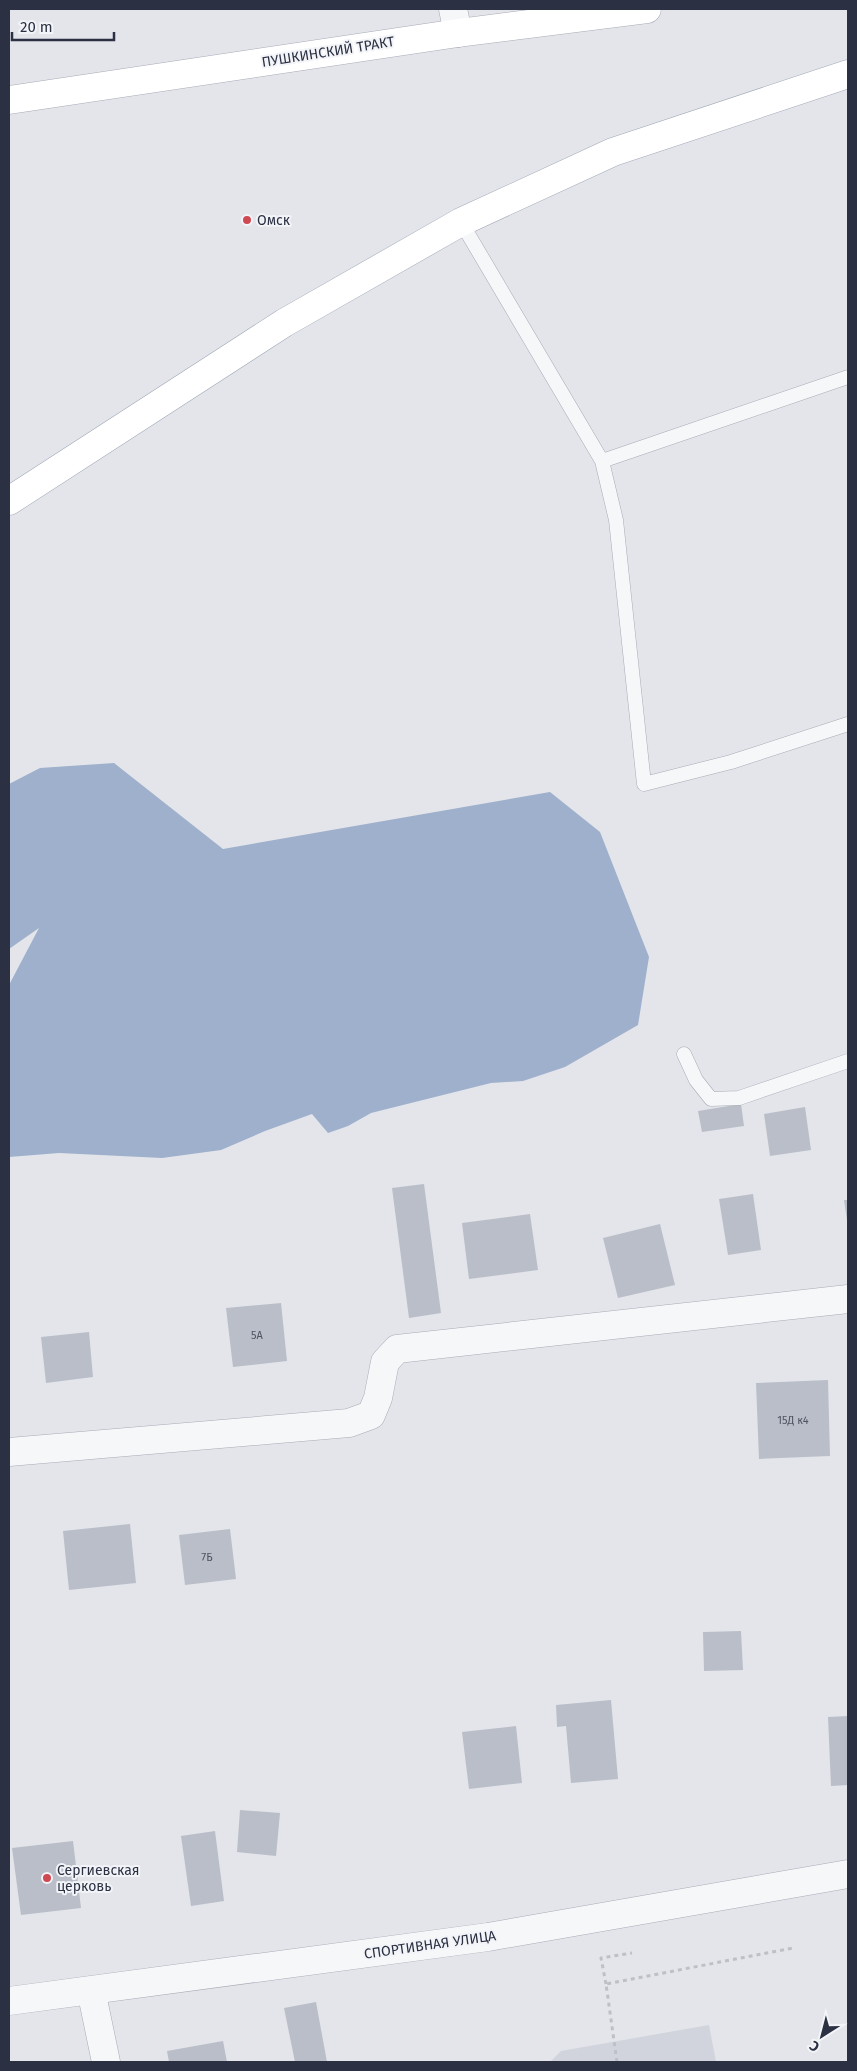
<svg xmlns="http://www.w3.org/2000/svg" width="857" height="2071" viewBox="0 0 857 2071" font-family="'Fira Sans',sans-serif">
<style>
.built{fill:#d1d4dd}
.water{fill:#9eb0cb}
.building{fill:#babec8}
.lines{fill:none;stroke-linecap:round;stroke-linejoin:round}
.lane-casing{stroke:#a8abb5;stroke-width:15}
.street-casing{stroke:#a8abb5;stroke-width:29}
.secondary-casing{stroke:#a8abb5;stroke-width:29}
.primary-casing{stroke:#a2a9b7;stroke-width:29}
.path{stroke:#bdc0c6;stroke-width:3;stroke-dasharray:4 4;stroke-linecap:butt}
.lane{stroke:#f6f7f9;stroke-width:14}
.street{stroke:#f6f7f9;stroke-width:28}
.secondary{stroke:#fff;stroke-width:28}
.primary{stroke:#fff;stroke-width:28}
.poi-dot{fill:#ce4952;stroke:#f3f4f8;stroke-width:2}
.labels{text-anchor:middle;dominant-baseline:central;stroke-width:4;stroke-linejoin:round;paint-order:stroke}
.number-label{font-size:11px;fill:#4f5464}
.street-label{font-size:14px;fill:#2b3143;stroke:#f3f4f8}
.poi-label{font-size:14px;fill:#2b3143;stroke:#f3f4f8;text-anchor:start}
</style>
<rect width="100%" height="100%" fill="#e3e5eb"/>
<path class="built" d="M709 2025 716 2062H550L561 2051Z"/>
<path class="water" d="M114 763 223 849 550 792 600 832 649 957 638 1025 565 1067 523 1081 491 1083 371 1113 348 1126 328 1133 312 1114 265 1131 221 1150 162 1158 59 1153 9 1157V985L39 928 9 949V784L40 768Z"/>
<path class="building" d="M741 1104 744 1126 702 1132 698 1111Z
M805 1107 811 1150 770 1156 764 1114Z
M424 1184 441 1313 409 1318 392 1188Z
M753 1194 761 1250 728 1255 719 1199Z
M844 1200H848V1220H847Z
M530 1214 538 1270 469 1279 462 1223Z
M660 1224 675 1285 618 1298 603 1238Z
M281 1303 287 1361 233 1367 226 1308Z
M89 1332 93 1377 46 1383 41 1337Z
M828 1380 830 1456 759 1459 756 1383Z
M130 1524 136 1583 69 1590 63 1531Z
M230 1529 236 1579 185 1585 179 1535Z
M741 1631 743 1670 704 1671 703 1632Z
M611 1700 618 1779 571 1783 566 1726 557 1727 556 1705Z
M848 1716V1785L831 1786 828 1717Z
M516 1726 522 1783 469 1789 462 1732Z
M240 1810 280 1813 276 1856 237 1852Z
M215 1831 224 1901 191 1906 181 1836Z
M73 1841 81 1908 21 1915 12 1848Z
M316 2002 327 2062H295L284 2008Z
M223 2041 227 2062H169L167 2051Z"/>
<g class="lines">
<g class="lane-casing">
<path id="lane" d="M461 222 602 461 616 520 644 784 731 762 848 724
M602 461 848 377
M684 1054 696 1080 711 1099 739 1098 848 1061"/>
</g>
<g class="street-casing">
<path id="street" d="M453 9 458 33
M9 1452 349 1423 371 1415 378 1398 385 1362 397 1349 848 1299
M91 1990 106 2062
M9 2001 488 1937 848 1874"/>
</g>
<g class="secondary-casing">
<path id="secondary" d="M9 100 458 33 647 9"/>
</g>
<g class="primary-casing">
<path id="primary" d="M9 501 284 323 461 222 613 152 848 74"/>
</g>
<path class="path" d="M606 1984 601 1958 632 1953
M617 2062 606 1984 793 1948"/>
<use href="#lane" class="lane"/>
<use href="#street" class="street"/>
<use href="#secondary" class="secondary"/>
<use href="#primary" class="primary"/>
</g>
<g class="poi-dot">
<circle cx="247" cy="220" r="5"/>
<circle cx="47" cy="1878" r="5"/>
</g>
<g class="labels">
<g class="number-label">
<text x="257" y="1335">5А</text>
<text x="793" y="1420">15Д к4</text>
<text x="207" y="1557">7Б</text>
</g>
<g class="street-label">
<text transform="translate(328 52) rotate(-9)">ПУШКИНСКИЙ ТРАКТ</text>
<text transform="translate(430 1945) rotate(-8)">СПОРТИВНАЯ УЛИЦА</text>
</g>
<g class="poi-label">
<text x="257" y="220">Омск</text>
<text x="57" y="1870">Сергиевская<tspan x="57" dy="16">церковь</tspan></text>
</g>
</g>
<rect width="857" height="2071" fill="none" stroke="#2b3143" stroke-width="20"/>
<g transform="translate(822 2036) rotate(216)" stroke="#f3f4f8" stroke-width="4" paint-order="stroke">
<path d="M0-4L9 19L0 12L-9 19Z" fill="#2b3143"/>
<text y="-8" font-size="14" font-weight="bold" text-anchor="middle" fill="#2b3143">С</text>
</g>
<path d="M12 32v8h102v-8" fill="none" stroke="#2b3143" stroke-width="2.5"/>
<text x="20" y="32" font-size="15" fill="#2b3143" stroke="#f3f4f8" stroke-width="4" paint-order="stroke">20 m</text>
</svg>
